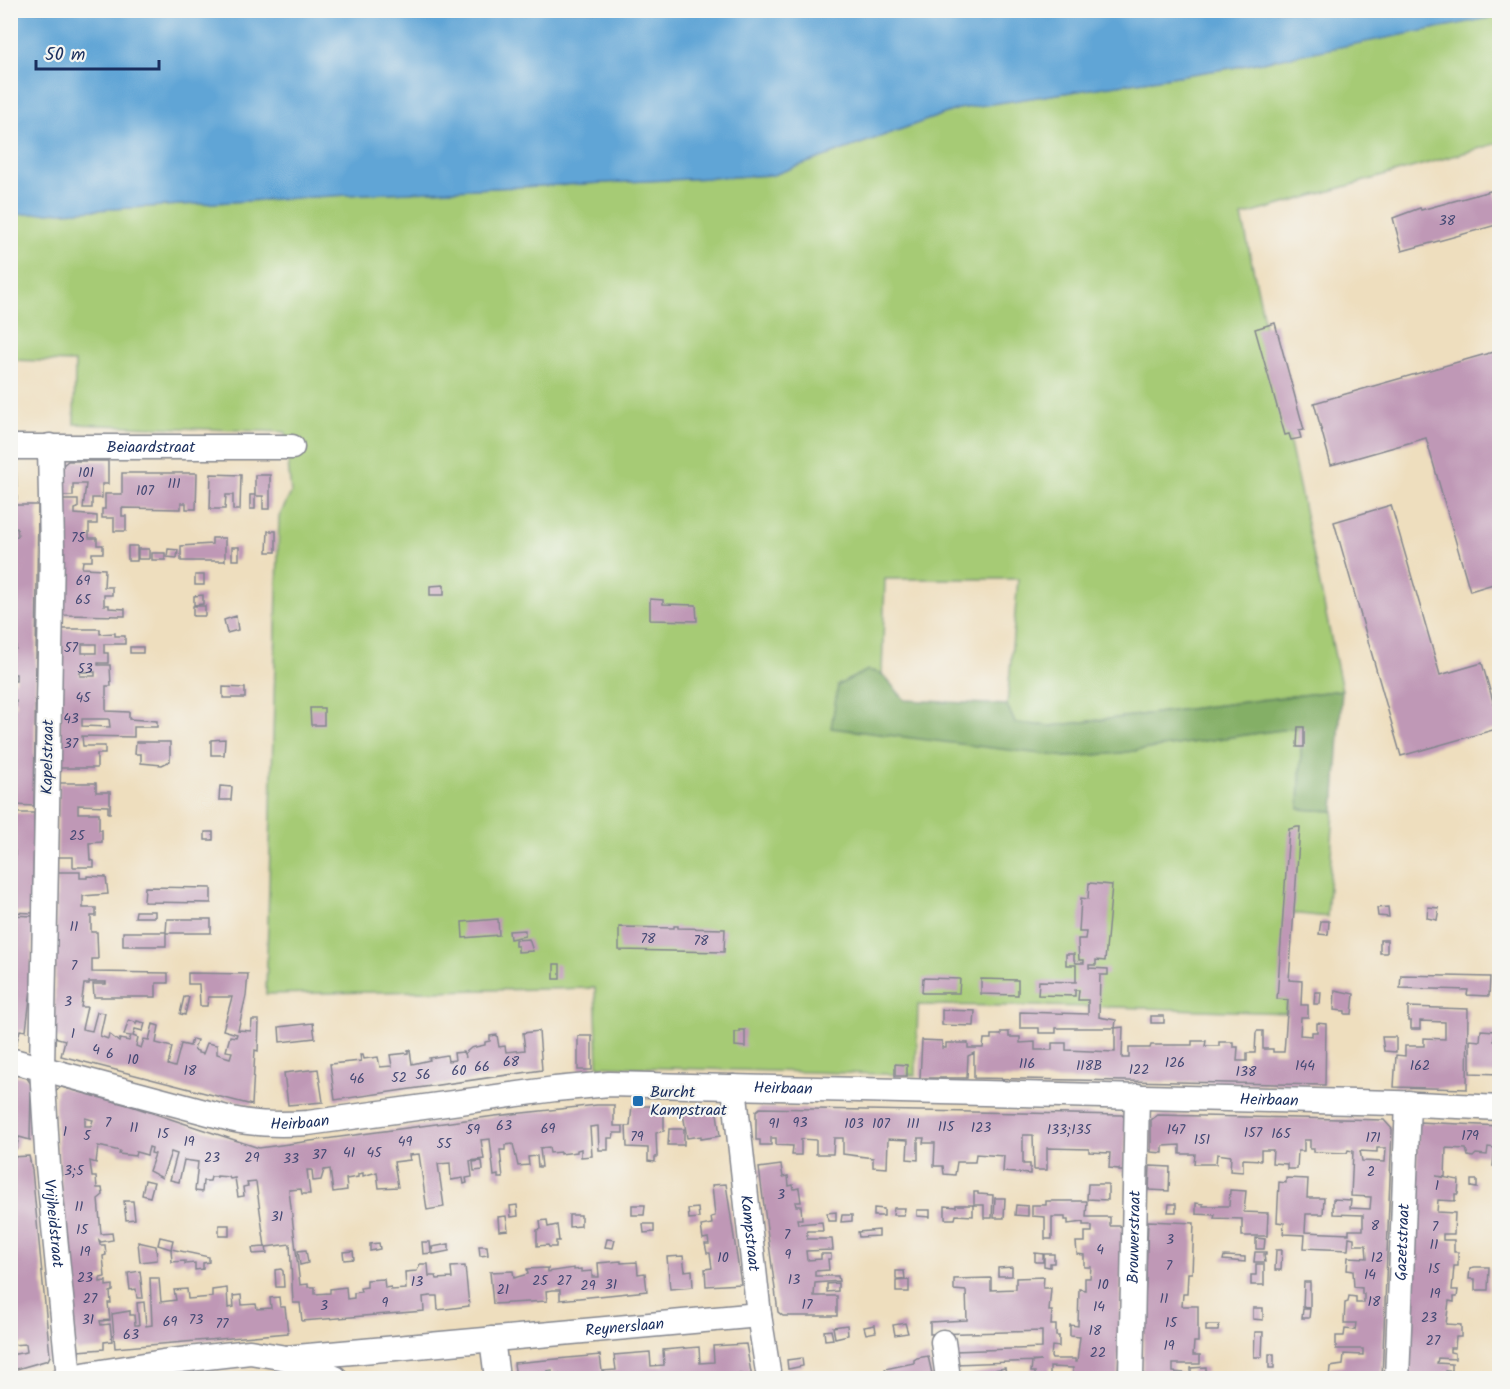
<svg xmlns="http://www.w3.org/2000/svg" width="1510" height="1389" viewBox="0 0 1510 1389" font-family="Kalam,sans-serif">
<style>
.green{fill:#a6cb75;stroke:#607d6a;stroke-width:1.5}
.forest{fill:#84af66;stroke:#506f62;stroke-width:1.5}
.water{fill:#61a5d6;stroke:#3e6a9a;stroke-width:1.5}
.building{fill:#bf98b6;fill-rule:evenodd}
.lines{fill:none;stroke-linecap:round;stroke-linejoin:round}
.minor-casing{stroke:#84868e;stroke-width:27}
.minor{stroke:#fff;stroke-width:24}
.poi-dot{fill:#1f6fb2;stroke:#f6f6f2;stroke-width:2}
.labels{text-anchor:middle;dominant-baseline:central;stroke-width:4.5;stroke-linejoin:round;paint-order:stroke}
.number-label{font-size:14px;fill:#444974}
.street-label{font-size:16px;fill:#1b2f5e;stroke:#f6f6f2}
.poi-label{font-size:16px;fill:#1b2f5e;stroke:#f6f6f2;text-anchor:start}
</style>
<rect width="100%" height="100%" fill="#f6f6f2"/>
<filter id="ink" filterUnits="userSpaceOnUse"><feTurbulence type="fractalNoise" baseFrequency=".0167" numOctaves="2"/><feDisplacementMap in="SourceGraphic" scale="12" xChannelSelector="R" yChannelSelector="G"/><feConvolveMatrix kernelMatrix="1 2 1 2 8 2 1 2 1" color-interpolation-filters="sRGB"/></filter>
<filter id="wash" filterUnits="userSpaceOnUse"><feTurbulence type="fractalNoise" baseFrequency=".008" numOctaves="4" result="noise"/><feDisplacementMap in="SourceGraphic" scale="24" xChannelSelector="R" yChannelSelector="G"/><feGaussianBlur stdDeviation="1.35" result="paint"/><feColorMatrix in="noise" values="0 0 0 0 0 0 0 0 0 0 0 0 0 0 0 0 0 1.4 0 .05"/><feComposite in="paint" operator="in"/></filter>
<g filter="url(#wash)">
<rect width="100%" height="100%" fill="#eedebe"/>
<path class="green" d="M1499 16V143L1242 216 1342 690 1051 726 1015 723 1007 705 1018 579H885L882 674 868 670 838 685 1066 757 1120 753 1302 727 1299 809 1334 811 1327 917 1291 913 1286 1013 1115 1007 918 1005 916 1075 598 1066 595 988 266 994 279 517 291 493 285 432 74 424 75 362 11 360V215L365 194 773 175 958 109 1231 68Z"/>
<path class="forest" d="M868 670 882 674 905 700 1007 705 1015 723 1051 726 1342 690 1334 811 1299 809 1302 727 1120 753 1066 757 831 728 838 685Z"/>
<path class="water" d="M11 10H1499L1500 16 1231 68 958 109 773 175 365 194 11 215Z"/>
<g id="blocks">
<path class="building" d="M1494 190 1500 212V224L1402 251 1393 218 1420 208 1421 210Z
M1275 323 1304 430 1299 431 1301 438 1291 440 1289 434 1285 435 1255 329Z
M1500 350V582L1470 591 1426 438 1331 465 1314 403Z
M10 461H16L17 499 10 500Z
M68 461H108V484H102V498H92V508H83L86 484H73V496H63V465Z
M122 473H197L196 509H186V503H181V509L122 508V516H126V531H114V518H102V509H105V494H122Z
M211 474 241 475 240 510H233V495H226L225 509H210Z
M255 475H270V509H263V496H255V509H250V495H255Z
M63 500H78V508L75 509V514L97 516V524H89V538H97V545H103V553H92V561H83L82 568 105 569 104 587H112V595H104V605H109V608L125 609V616L62 615Z
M10 505H38L34 806 15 805 14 813H34L33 913 10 912V857H15V851H10V793H14V789H10V706H16V701H10V681H16V674H10V649H16V638H10V537L18 536 17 528 10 529Z
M1391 505 1440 675 1482 663 1500 725V728L1401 756 1334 522Z
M268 531H276V552H267Z
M212 538H225V561H181V546L212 544Z
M128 546H137V561H128Z
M232 547H239V560H232Z
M138 549H149V559H138Z
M168 549 178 550 177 558 167 557Z
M152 553H165V560H152Z
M195 575H204V585H195Z
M444 585V595H430V586Z
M203 595V604L194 605V596Z
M650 599 663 600V604L696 605 697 621 650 620Z
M193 606H205V616H193Z
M236 616 238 630 227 633 224 620Z
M61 629H100V634L115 633V636H125V644H104V653H108V663H98V665H110L111 686H106V711L129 712V719L157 721V727H134V737L82 736 83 746H105V754H97V768H59ZM82 644H96V653H82ZM80 672H95V676H80ZM82 719H109L110 727 82 726Z
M130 647H143V653H130Z
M223 687 245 688V698H223Z
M310 708H324V725H311Z
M1298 727H1304V747H1297Z
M225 739 224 755H211V740Z
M136 742H170V761L162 765 141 763V754H135Z
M59 783H96V792H110V813H108V806L78 805V813H99V830H102V842L89 843 90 860 94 861V867H73V857H57Z
M220 786 232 787 231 800H219Z
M1297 827H1300L1289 980 1302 981 1301 1005H1308V1017H1301L1300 1035 1312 1036V1032H1317V1023L1326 1024 1325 1085 974 1078V1053L968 1056 967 1078H920L922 1040 942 1041V1048H946V1043H968V1048H983L984 1039H991V1035H1001V1032H1009V1037H1020V1043L1035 1042V1050H1052V1043H1066V1050L1115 1052V1028L1123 1027 1122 1058H1129V1048H1150L1151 1045H1192V1041H1206L1205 1046H1219V1042H1233V1047H1238L1237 1061H1247V1053H1255L1256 1033 1257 1031H1263V1049H1273V1052H1284L1288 1000 1277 999 1289 829Z
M205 832H213V840H205Z
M57 872H80V878H87V876L106 877 108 894 83 896V908H96V916H91V932H97L98 959H92V972L168 973V983H156V997H94L93 984H106V982H89V984H84L81 1007H87L82 1029 92 1031 97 1012 105 1013 100 1036 108 1039 109 1034 119 1042 120 1039 129 1041 131 1036 124 1035 128 1022 129 1020 135 1022 136 1024 137 1021 145 1023 143 1031 135 1029 133 1036 138 1038 136 1046 141 1048 144 1039 149 1040 153 1024 159 1026 156 1043 172 1047 168 1065 175 1067 181 1044 190 1046 192 1039 197 1040 194 1050 198 1051V1053L203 1054 207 1043 217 1045V1054L230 1058 232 1052 226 1051 230 1036 236 1037 237 1034 223 1030 232 997H208L207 1006H200L199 984H188V973L248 974 246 996 238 1030 251 1031 252 1020H259L258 1051 255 1050 252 1105 61 1056 65 1040 54 1037Z
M1089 883 1112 885 1105 961 1096 960V965H1089V968L1108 969V975H1100L1099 1017 1116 1020 1115 1028H1056V1033H1039V1028H1020V1012L1088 1014V1000H1078L1079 990H1075V996L1038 995 1039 981 1076 982V965H1066V954H1074V960L1076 963H1084V960H1079L1078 943V939H1085L1086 932H1079L1081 898 1088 899Z
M145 887 211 888V903L144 902Z
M1388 907 1389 917 1378 916 1377 908Z
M1428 907 1439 908 1437 920 1427 918Z
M136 911H155V917H135Z
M10 915 33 916 31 989 26 1031 20 1030 16 1045 10 1044Z
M167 919H211V933H166V946H123V932H166Z
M498 919 499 935 463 938 462 922Z
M1321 921H1329L1328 935 1319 934Z
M674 926H678V928L725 929 724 952 619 950V927L674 928Z
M525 930V936L510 939 509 931Z
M529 939 533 951 518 952V946H515V940Z
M1380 940H1387V953H1380Z
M554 964H560V979H554Z
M1401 975 1490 977 1489 996 1467 995 1468 990 1400 988Z
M1496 976H1500V992H1495Z
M923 978 960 979 959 993H922Z
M981 979 1018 980V995L981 994Z
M1335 990 1354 994 1352 1014H1345V1011L1334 1010Z
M1315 992H1321L1320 1004H1314Z
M184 997H189L185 1015 180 1014Z
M1408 1007 1468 1009 1467 1089 1394 1087 1396 1055 1405 1056V1046H1424V1038L1445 1039V1022L1420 1021V1029H1411V1021H1408Z
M942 1010 975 1011 974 1026 942 1025Z
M1151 1016H1164V1023H1151Z
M313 1023 315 1038 280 1042 279 1027Z
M740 1030H745V1047L735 1046V1032H740Z
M1481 1030 1495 1031 1494 1041H1500V1074L1470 1073V1040L1480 1041Z
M539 1031 542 1070 335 1100 330 1064 361 1061 360 1055H363L364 1059 378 1057 380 1067 392 1066 390 1055 408 1053V1050H410L412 1064 430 1060 429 1058 447 1055 448 1061 455 1060 454 1053 463 1052 466 1058 465 1053 471 1048 485 1045V1042L490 1041V1036L497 1035 499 1047 505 1046 506 1052 525 1050 523 1033Z
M578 1036H592V1070H578Z
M1382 1037H1396V1052L1384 1051Z
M895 1064 907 1065V1076H895Z
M318 1069 323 1102 288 1105 284 1073Z
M10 1074 27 1078 31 1084 30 1140 19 1137 16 1149 10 1148Z
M61 1087 131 1106 259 1148 495 1116 597 1105H614V1126H623V1133H614L613 1138H608V1150H599L598 1126 590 1127 592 1156 581 1157V1149L577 1150V1152L560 1154V1152L550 1153 549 1147 540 1148 542 1167H538L537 1156 528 1157 529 1165 518 1166 513 1144 505 1145V1150H500L503 1178H498V1175L494 1176 490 1139 481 1140 484 1159 470 1161 472 1177 466 1178 467 1183 464 1184 463 1178 451 1180 450 1163 438 1164 444 1207 427 1210 419 1154 409 1155 410 1160 394 1162 398 1187 379 1188 377 1172 363 1176V1173L358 1174V1177L346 1179 347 1190 333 1192 330 1169 324 1170 321 1180 313 1181 312 1170H307L310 1194H302L301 1189 289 1190 300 1285 308 1284V1287H315V1294L330 1293V1289L346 1287 347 1299 354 1298V1293L361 1292 360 1288 367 1287V1280L384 1279 385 1288 391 1287V1290L406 1289 405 1272 417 1271 420 1264H428L429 1276H436L437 1279 452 1278 451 1267 465 1266 469 1306 438 1310 437 1296H430L423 1297 424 1311 302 1321 300 1303H293L290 1244 266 1247 267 1253 253 1254 252 1248 265 1247 256 1182 247 1183 248 1186 243 1187 244 1196 238 1197 235 1178 230 1179 229 1177 217 1176V1177H211L210 1181H203L202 1192 195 1191 198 1162 184 1160 179 1182 170 1180 177 1154 171 1152 162 1178 149 1171 155 1154 151 1153 152 1148 149 1147 147 1155 136 1152 135 1156 119 1154 120 1151 98 1146 96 1163 90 1161 92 1177H96L97 1188H102L103 1195 98 1199 101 1234 112 1233 113 1240 101 1242 99 1240 100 1245H105L106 1255 103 1256 105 1277 100 1278V1282L106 1281V1286L113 1285V1291L110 1292 111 1303H108L110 1320 100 1321 101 1325 110 1324 112 1341 104 1342V1349L78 1351 74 1348 55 1108 56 1090ZM85 1118 93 1120 91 1126H85Z
M632 1106H664V1131L656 1133 657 1157H655V1162L648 1161V1148L627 1147 626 1126H630Z
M682 1107H712L717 1113 720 1136 701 1139V1136L687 1138Z
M760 1108 1122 1115 1127 1120 1124 1171H1119V1169L1109 1168 1110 1153 1089 1152V1149L1047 1148V1170H1034L1033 1135H1023V1164H1030V1174L1003 1172 1004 1156 976 1154 975 1162H957L955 1175 944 1174 943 1166H934L935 1143H923L924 1138H918V1160L907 1159 908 1140 888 1139 887 1168 873 1167V1158L843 1154V1138H834L833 1154H816V1140L801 1139V1155H792L793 1146 776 1145V1138H771V1145H760V1140H756V1111Z
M1158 1115 1384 1120 1392 1129 1382 1378H1329L1330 1367 1343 1365 1344 1354 1363 1355V1349H1336V1336H1344L1345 1329 1355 1330 1356 1323H1344L1345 1303 1348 1302 1349 1296 1356 1297V1303H1364V1294H1362V1288L1354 1287 1353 1271 1347 1270 1348 1257 1367 1258 1366 1245H1354V1238L1349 1237 1348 1250 1304 1248 1305 1235 1283 1234 1284 1223 1277 1222 1279 1182 1286 1183V1178L1308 1179 1307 1198H1324L1323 1214H1306L1305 1232 1349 1234V1230H1363V1215L1333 1214V1199L1351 1200 1350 1208 1370 1209 1371 1197 1351 1196 1353 1151 1348 1150 1347 1153 1314 1152V1149H1310V1140H1304V1151H1298L1297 1169H1287V1164L1272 1163 1273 1150H1261V1160L1243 1159V1172L1230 1171 1231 1156 1217 1154 1216 1164H1194L1195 1154H1180V1145L1163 1146V1153L1151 1152V1120ZM1377 1148H1386L1385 1162 1362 1161 1360 1151 1377 1152Z
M1418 1122 1500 1126V1167L1493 1166 1495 1148 1488 1147 1487 1155 1476 1154 1473 1157 1468 1156 1466 1149 1446 1148 1445 1177 1436 1176 1459 1180 1458 1194H1455V1201L1438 1200 1437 1212 1455 1213 1454 1234H1443V1240H1454V1252H1458V1266H1454L1452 1290H1458L1457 1297H1454V1302L1449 1301 1446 1324 1461 1325V1337H1456L1455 1348H1450V1352L1455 1353V1359L1438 1358 1437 1363 1452 1364V1371H1446V1378H1409Z
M669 1129H684V1145H668Z
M29 1156 32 1170 50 1356 48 1360 10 1371V1355L27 1352 26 1344 10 1345V1157Z
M482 1161 483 1170 474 1171 473 1162Z
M781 1165 783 1177 788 1176 789 1186 793 1185 794 1189 799 1188 801 1202H795L796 1206H801L802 1219H797L798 1224 822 1222 823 1231H807V1239H832L833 1250 806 1251 807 1260 821 1259V1254H831V1259H828L829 1270 815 1271V1276H838L839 1281 815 1283 814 1296H837V1316H783L778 1312 759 1168Z
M1150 1166 1170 1167 1169 1191 1149 1190Z
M145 1180 154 1182 150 1197 142 1195Z
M1471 1180H1477V1188L1471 1187Z
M726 1184 741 1284 706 1286 705 1269 712 1268 710 1253H707L705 1244H709L708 1238 703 1239 701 1226 712 1224 711 1217 715 1216 712 1185Z
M1088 1184H1108V1200L1087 1199Z
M1230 1190 1246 1191 1244 1212 1268 1213 1267 1236H1242V1219L1214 1218 1215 1215 1196 1214V1203L1203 1204V1206H1229Z
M974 1192H978V1194L993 1195 992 1218H984V1205H974Z
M995 1198H1005L1004 1218H994Z
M124 1201H133L135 1219 126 1220Z
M1046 1201H1087L1086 1217H1110V1226H1120L1123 1230 1118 1378H1073V1368L1050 1367V1378L1035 1377V1372H1031L1032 1362 1041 1361 955 1364V1351L1042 1348V1331L930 1334V1322L967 1320 966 1291 954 1290V1279L991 1278V1290L1016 1289V1278L1044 1277 1043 1288H1051L1049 1311H1052L1051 1325H1056V1336H1059V1347L1052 1346 1051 1357 1052 1359H1075V1362H1077L1080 1337 1070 1336V1325L1078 1326 1079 1289 1085 1290V1278H1090L1091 1267H1084V1255L1077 1254 1076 1242H1085V1232H1092V1227L1090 1225H1083V1222L1068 1224V1220H1065V1217H1052V1239H1045V1217L1032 1216V1205H1046Z
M1169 1204H1176V1212H1168Z
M517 1205 518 1216 511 1217 510 1206Z
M632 1205H645L644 1215H632Z
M956 1205H973V1216L956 1215 955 1219H945V1206L956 1207Z
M1016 1205 1028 1206V1216L1015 1215Z
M698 1208 699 1218 689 1219 688 1209Z
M874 1208 884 1209V1216H874Z
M894 1208H905L904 1215H893Z
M917 1210H930V1217L917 1216Z
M836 1212V1221H828L827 1213Z
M569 1215H581V1226L569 1227Z
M842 1215H852V1221L841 1222Z
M506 1216 508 1230 499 1231 498 1217Z
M547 1220 548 1227 557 1225 559 1241H556V1247H549L548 1245 537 1246V1230L541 1229 540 1221Z
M1148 1221 1194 1223 1192 1273H1188L1187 1294H1183L1182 1306H1198V1342H1194L1193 1355H1200V1364H1173V1372L1184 1373V1378H1142Z
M643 1224H654V1232L644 1233Z
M219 1225H229V1236H219Z
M879 1230V1236L859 1237 858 1232Z
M160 1237 173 1240 171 1249 158 1245Z
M1256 1238 1265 1239 1264 1249H1256Z
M607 1239 615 1240 613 1248 605 1247Z
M138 1242 156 1246 157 1260 140 1262Z
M422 1242H430L431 1253 423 1254Z
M379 1243 380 1249 370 1251V1244Z
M449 1244V1251L433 1254 432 1247Z
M479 1246H487L488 1255 480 1256Z
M171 1249 209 1257V1262L203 1263V1269L195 1270V1263L185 1264V1261L172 1262Z
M306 1250 308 1263 300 1265 298 1251Z
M1276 1250H1282L1281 1270H1275Z
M353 1251 354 1259 344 1260 343 1252Z
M1255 1252H1266V1254H1264L1265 1262H1254Z
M1035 1253 1043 1254V1262H1035Z
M1044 1254H1054V1263H1050V1267L1044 1266Z
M683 1256 685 1271 692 1270 693 1287 670 1289 667 1257Z
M1224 1256 1245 1257V1262L1223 1260Z
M621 1261V1263L637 1262 638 1274 645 1273 647 1291 560 1300V1290H553L546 1291 547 1301 493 1304 490 1272 513 1271 514 1278 528 1274 527 1269 548 1268V1272L574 1268V1270L581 1269V1272L592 1271V1277H599L598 1263Z
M1256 1264H1264V1285H1251V1275H1256Z
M1012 1267V1276H998V1268Z
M1475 1267H1489L1488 1290H1475V1279H1469L1470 1268Z
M281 1269 283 1271 284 1287H276L275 1270Z
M140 1271 143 1298H137L136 1289 130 1290 128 1273Z
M896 1271H904L905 1279H896Z
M150 1278H159L161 1302 176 1300 174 1290 187 1289 188 1299 212 1297V1290L227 1288 228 1308 234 1307 233 1296 241 1295 242 1305 256 1304 257 1309 271 1308 270 1298 279 1297 280 1307H285L288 1333 115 1348 112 1314 130 1311V1315H134L135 1325H139L137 1303 144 1302 146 1326 152 1325Z
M909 1280V1292H896V1281Z
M1304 1282H1310V1308L1303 1307Z
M838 1283V1291L827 1292V1284Z
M1253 1308H1263V1320L1253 1319Z
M1303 1309H1310L1309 1318H1302Z
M905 1323 908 1333 895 1335 893 1325Z
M847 1325 848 1335 835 1338 833 1327Z
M875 1325 876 1332 866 1334 864 1327Z
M1206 1325H1219L1218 1331H1206Z
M831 1330 833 1339 825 1340 824 1331Z
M1255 1332H1263L1262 1357H1254Z
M746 1344 752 1378H742L741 1374 732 1375 726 1378 722 1375V1378H678V1377L649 1378 648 1375H642V1378H634V1376H627V1378H560L559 1374H552V1370L547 1371 548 1378H516L514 1363 600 1355 602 1371 616 1370 614 1355 650 1352 651 1366 664 1365 663 1350 699 1347 700 1363 714 1362 713 1346Z
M1269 1354H1274V1368H1269Z
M928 1356 933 1378H865L886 1374 885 1369 914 1363V1360L917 1358Z
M802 1358 803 1366 788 1369 787 1360Z
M1206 1367V1373H1191V1368Z
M1005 1368 1006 1375 996 1378H970L969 1375Z
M1298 1373H1305V1378H1298Z"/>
</g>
</g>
<g filter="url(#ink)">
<use href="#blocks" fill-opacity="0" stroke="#84868e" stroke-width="1.5"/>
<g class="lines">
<g class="minor-casing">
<g id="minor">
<path id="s1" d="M50 446 52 550 42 1068 48 1166 69 1378"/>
<path id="s2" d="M10 447H292"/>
<path id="s3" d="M10 1060 231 1119C257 1125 281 1125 308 1123L555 1089 609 1084 1396 1103 1500 1108"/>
<path id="s4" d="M734 1087 759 1315 769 1378"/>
<path d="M492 1339 497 1378"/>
<path d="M943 1342 948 1378"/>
<path id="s5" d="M286 1358 759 1315"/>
<path d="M64 1378 163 1362 250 1352 286 1358 335 1378"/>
<path id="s6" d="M1131 1378 1137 1096"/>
<path id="s7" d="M1397 1378 1408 1103"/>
</g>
</g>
<use href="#minor" class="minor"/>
</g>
</g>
<rect class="poi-dot" x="632" y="1095" width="12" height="12" rx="3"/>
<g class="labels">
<g class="number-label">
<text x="1447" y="221">38</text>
<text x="86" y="473">101</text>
<text x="174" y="484">111</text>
<text x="145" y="491">107</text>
<text x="78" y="538">75</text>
<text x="83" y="581">69</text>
<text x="83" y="600">65</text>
<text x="71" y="648">57</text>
<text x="85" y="669">53</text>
<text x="83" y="698">45</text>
<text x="71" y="719">43</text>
<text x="71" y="744">37</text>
<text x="77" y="836">25</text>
<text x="74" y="927">11</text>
<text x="648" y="939">78</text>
<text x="701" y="941">78</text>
<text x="74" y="966">7</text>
<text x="68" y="1002">3</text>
<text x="73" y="1034">1</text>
<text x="96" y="1050">4</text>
<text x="110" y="1054">6</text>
<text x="133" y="1060">10</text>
<text x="511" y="1062">68</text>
<text x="1175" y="1063">126</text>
<text x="1027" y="1064">116</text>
<text x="1089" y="1066">118B</text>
<text x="1305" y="1066">144</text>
<text x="1420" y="1066">162</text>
<text x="482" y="1067">66</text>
<text x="1139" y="1070">122</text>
<text x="190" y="1071">18</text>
<text x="459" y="1071">60</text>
<text x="1246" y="1072">138</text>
<text x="423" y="1075">56</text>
<text x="399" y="1078">52</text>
<text x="357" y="1079">46</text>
<text x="108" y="1123">7</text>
<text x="800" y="1123">93</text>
<text x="774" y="1124">91</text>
<text x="854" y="1124">103</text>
<text x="881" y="1124">107</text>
<text x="913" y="1124">111</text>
<text x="504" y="1126">63</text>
<text x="946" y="1127">115</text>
<text x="134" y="1128">11</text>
<text x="981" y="1128">123</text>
<text x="548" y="1129">69</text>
<text x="473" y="1130">59</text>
<text x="1069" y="1130">133;135</text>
<text x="1176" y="1130">147</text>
<text x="65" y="1132">1</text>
<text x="1253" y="1133">157</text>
<text x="163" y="1134">15</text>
<text x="1281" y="1134">165</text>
<text x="87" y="1136">5</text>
<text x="1470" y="1136">179</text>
<text x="637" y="1137">79</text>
<text x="1373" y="1138">171</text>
<text x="1202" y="1140">151</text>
<text x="189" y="1142">19</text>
<text x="405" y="1142">49</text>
<text x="444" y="1144">55</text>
<text x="349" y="1153">41</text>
<text x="374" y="1153">45</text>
<text x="319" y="1155">37</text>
<text x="212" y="1158">23</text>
<text x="252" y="1158">29</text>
<text x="291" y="1159">33</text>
<text x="74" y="1171">3;5</text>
<text x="1371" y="1172">2</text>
<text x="1437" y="1186">1</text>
<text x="781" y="1195">3</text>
<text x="79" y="1207">11</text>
<text x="277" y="1217">31</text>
<text x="1375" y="1226">8</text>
<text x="1435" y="1227">7</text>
<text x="82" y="1230">15</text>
<text x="787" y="1235">7</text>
<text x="1170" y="1240">3</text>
<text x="1434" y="1245">11</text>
<text x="1100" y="1250">4</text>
<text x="85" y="1252">19</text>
<text x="788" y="1255">9</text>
<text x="723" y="1258">10</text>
<text x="1377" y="1258">12</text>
<text x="1169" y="1266">7</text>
<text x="1434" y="1269">15</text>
<text x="1370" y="1275">14</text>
<text x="85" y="1278">23</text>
<text x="794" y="1280">13</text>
<text x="540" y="1281">25</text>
<text x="564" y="1281">27</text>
<text x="417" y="1282">13</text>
<text x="611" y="1285">31</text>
<text x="1103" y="1285">10</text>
<text x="588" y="1286">29</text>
<text x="503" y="1290">21</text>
<text x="1435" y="1294">19</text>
<text x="90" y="1299">27</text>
<text x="1164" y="1299">11</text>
<text x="1374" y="1302">18</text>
<text x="385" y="1303">9</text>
<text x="807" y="1305">17</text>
<text x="324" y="1306">3</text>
<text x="1099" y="1307">14</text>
<text x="1429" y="1318">23</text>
<text x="88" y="1320">31</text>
<text x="196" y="1320">73</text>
<text x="170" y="1322">69</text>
<text x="1171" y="1323">15</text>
<text x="222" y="1324">77</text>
<text x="1095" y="1331">18</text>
<text x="131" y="1335">63</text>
<text x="1433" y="1341">27</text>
<text x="1169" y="1346">19</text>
<text x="1098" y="1353">22</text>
</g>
<g class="street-label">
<text stroke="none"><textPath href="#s2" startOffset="141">Beiaardstraat</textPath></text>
<text transform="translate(48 757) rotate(-89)">Kapelstraat</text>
<text stroke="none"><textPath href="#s3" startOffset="784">Heirbaan</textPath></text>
<text stroke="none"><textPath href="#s3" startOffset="1270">Heirbaan</textPath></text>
<text stroke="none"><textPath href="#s3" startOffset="298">Heirbaan</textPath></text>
<text stroke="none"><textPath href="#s1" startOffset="778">Vrijheidstraat</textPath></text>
<text stroke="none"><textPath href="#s4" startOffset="147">Kampstraat</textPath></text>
<text stroke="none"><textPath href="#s6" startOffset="141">Brouwerstraat</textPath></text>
<text stroke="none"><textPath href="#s7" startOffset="136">Gazetstraat</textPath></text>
<text stroke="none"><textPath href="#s5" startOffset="340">Reynerslaan</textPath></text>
</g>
<g class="poi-label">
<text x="650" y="1092">Burcht<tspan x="650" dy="18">Kampstraat</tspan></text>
</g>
</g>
<rect width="1510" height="1389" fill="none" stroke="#f6f6f2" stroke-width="36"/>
<path d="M36 60v9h123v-9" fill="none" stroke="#1b2f5e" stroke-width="3"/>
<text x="45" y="60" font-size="18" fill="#1b2f5e" stroke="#f6f6f2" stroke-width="4.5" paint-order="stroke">50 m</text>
</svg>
